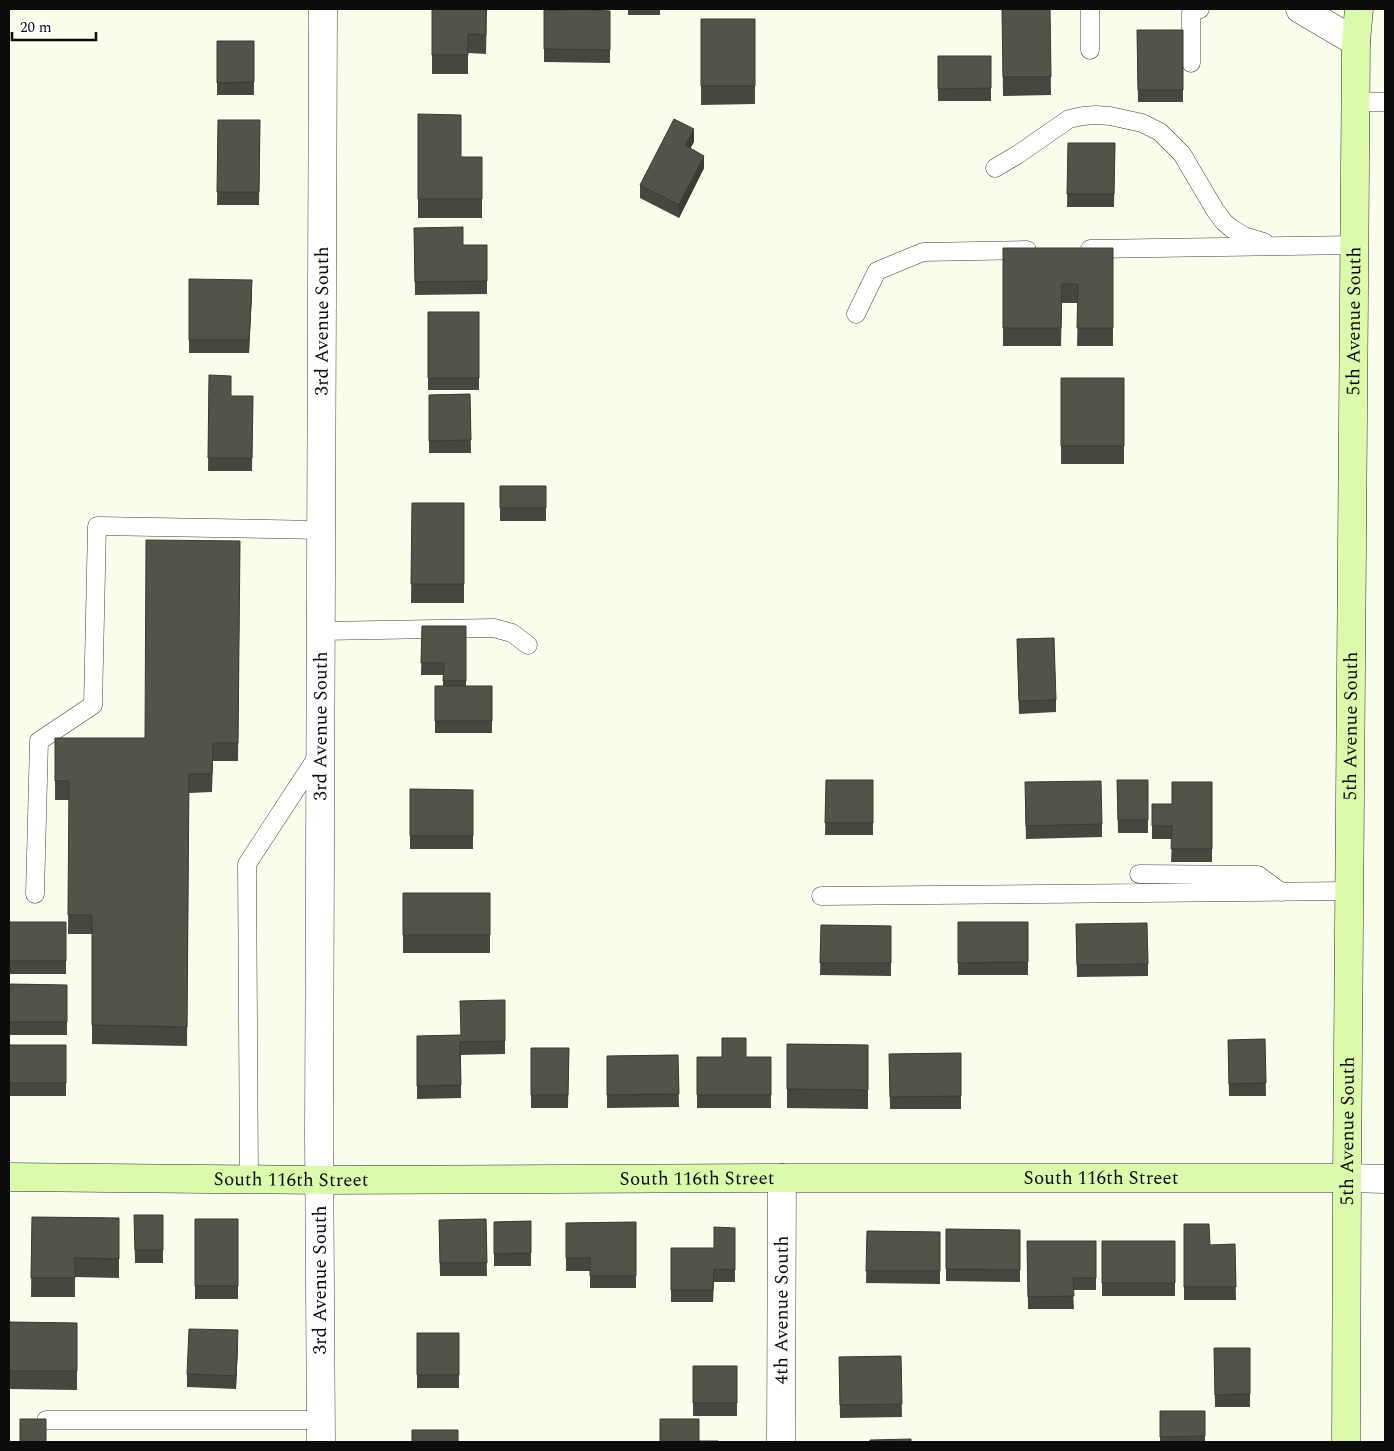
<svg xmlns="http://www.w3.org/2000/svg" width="1394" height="1451" viewBox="0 0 1394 1451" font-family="Spectral,serif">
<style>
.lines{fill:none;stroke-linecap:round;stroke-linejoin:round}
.lane-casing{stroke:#3f3f3f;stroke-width:19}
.street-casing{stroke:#3f3f3f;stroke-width:29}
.secondary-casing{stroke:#2e2e2e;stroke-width:29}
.lane{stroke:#fff;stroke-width:18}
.street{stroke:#fff;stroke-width:28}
.secondary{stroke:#dcfaab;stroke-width:28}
.wall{fill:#48473f}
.shaded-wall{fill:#3b3a33}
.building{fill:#545349;stroke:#3b3a33}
.labels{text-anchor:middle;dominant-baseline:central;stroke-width:5;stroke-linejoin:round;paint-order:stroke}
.street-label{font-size:19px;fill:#0c0c0c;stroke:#fff}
</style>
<rect width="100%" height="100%" fill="#f9feec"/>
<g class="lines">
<g class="lane-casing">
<path id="lane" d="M1090 9V50
M1191 63V13L1200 9
M1356 102H1385
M995 168 1017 155 1069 119 1083 116 1096 115 1110 116 1142 123 1160 132 1182 154 1215 210 1224 222 1231 228 1244 236 1264 242
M1090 249 1355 245
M856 314 877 271 923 252 1027 250
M321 631 494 628 512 633 528 645
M1139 874 1258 875 1281 892
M35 894 39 741 93 705 97 526 321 530
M821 896 1349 891
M249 1179 247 864 319 754
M46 1420H320"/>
</g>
<g class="street-casing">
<g id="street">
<path d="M1300 9 1356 42"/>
<path d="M1347 1178 1385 1179"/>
<path id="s1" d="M321 1442 319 1136 323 9"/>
<path id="s2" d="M781 1442 782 1178"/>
</g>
</g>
<g class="secondary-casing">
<g id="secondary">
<path id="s3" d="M9 1177 319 1180 782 1178H1347"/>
<path id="s4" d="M1346 1442 1347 1178 1356 42 1359 9"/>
</g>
</g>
<use href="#lane" class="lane"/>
<use href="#street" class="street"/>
<use href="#secondary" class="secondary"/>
</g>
<path class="wall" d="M432 9H487L486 54 468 53V74H432Z
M628 9H660V15H628Z
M1002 9H1050L1051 95 1003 96Z
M544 10 610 11V63L544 62Z
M701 19H755V104L701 105Z
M1137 30H1183V102H1138Z
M217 41H254V95H217Z
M938 56H991V101H938Z
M418 114 461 157H482V218H418Z
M218 120H260L259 205H217Z
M694 142 690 148 704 168 679 218 640 198V185Z
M1068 143H1115L1114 207H1067Z
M414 228 463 245H487V294L415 295Z
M1003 248H1113V346H1077L1078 303H1062L1061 346H1003Z
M189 279 252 293 249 353H189Z
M428 312H479V390H428Z
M209 375 231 396H253L252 471H208Z
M1061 378H1124V464H1061Z
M470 394 471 453H429V395Z
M500 486H546V521H500Z
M412 503H464V603H411Z
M240 541 238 761H213L212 792 189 793 187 1046 92 1044V934H68L69 800H55V738H145Z
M422 626H466V686H492V733H435V686H443V675H421Z
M1017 639 1056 700V712L1019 714Z
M826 780H873V835H825Z
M1117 780H1148V833H1118Z
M1212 782V862H1171L1172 839H1152V804H1172Z
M410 789 473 790V849H410Z
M1025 795 1102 824V837L1026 839Z
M403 893H490V953H403Z
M9 922H66V974H9Z
M958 922H1028V975H958Z
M1076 924 1148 964V976L1077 977Z
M821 925 891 926V976L820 975Z
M9 984 67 985V1035H9Z
M505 1000V1054L461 1055V1098L417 1099V1036L460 1035Z
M1265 1039 1266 1096H1229L1228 1040Z
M787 1044 868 1045V1109L787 1108Z
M9 1045H66V1096H9Z
M531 1048H569L568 1108H531Z
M961 1053V1109H890L889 1054Z
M678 1055 679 1107 607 1108V1056Z
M697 1057H771V1108H697Z
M134 1215H163V1263H135Z
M32 1217 119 1218V1278L75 1277V1297H31Z
M195 1219H238V1299H195Z
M486 1219 487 1276H440L439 1220Z
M531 1221V1266H494V1222Z
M636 1222V1288H590V1271H566V1223Z
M1184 1224 1210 1245 1235 1244 1236 1300H1184Z
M735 1228V1282H714L713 1302H671V1248H714Z
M946 1229 1020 1230V1282L946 1281Z
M867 1231 940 1232V1284L866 1283Z
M1027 1241H1096V1290H1073L1074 1309H1028Z
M1102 1241H1175V1296H1102Z
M9 1322 77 1323V1390L9 1389Z
M417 1333H459V1388H417Z
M238 1343 236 1389 187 1387V1374Z
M1214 1348H1250V1407H1215Z
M901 1356 902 1417 840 1418 839 1357Z
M693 1366H737V1416H693Z
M1160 1411H1205V1442H1160Z"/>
<path class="shaded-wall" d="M694 129V142L685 158V145Z
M704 156V168L679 218V205Z
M252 280V293L249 353V340Z
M238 1330V1343L236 1389V1376Z"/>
<path class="building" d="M432 9H486V35L468 34V55H432Z
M566 9H588V10L610 11V50L544 49V10H566Z
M1002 9H1050L1051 77H1003Z
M701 19H755V86H701Z
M1137 30H1183V90H1138Z
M217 41H254V82L217 83Z
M938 56H991V88L938 89Z
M418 114 461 115V157H482V199H418Z
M674 119 694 129 685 145 704 156 679 205 640 185Z
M218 120H260L259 192H217Z
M1068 143H1115L1114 194H1067Z
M463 227V245H487V281L415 282 414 228Z
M1003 248H1113V328H1077L1078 284H1062L1061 328H1003Z
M189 279 252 280 249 340H189Z
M428 312H479V378H428Z
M209 375 231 376V396H253L252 458H208Z
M1061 378H1124V446H1061Z
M470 394 471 440 429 441V395Z
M500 486H546V508H500Z
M412 503H464V584H411Z
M146 540 240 541 238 743H213L212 774H189L187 1027 92 1025V915H68L69 781H55V738H145Z
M422 626H466V681H443L444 663H421Z
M1054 638 1056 700 1019 701 1017 639Z
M435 686H492V721H435Z
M826 780H873V823H825Z
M1117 780H1148V820H1118Z
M1101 781 1102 824 1026 826 1025 782Z
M1172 782H1212V849H1171L1172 826H1152V804H1172Z
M410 789 473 790V836H410Z
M403 893H490V935H403Z
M9 922H66V961H9Z
M958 922H1028V962L958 963Z
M1147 923 1148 964 1077 965 1076 924Z
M821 925 891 926V963H820Z
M9 984 67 985V1022H9Z
M505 1000V1041L460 1042 461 1085 417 1086V1036L461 1035 460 1001Z
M722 1038H746V1057H771V1095H697V1057H722Z
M1265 1039 1266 1083 1229 1084 1228 1040Z
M787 1044 868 1045V1090L787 1089Z
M9 1045H66V1083H9Z
M531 1048H569L568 1095H531Z
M961 1053V1096L890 1097 889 1054Z
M678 1055 679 1094 607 1095V1056Z
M134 1215H163V1250H135Z
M32 1217 119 1218V1259L75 1258V1278H31Z
M195 1219H238V1286H195Z
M486 1219 487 1263H440L439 1220Z
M531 1221V1253L494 1254V1222Z
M636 1222V1276H590V1258H566V1223Z
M1184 1224H1209L1210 1245 1235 1244 1236 1287H1184Z
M714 1227 735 1228V1270L714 1269 713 1290H671V1248H714Z
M946 1229 1020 1230V1270L946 1269Z
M867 1231 940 1232V1271H866Z
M1027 1241H1096V1278H1073L1074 1296 1028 1297Z
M1102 1241H1175V1283H1102Z
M9 1322 77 1323V1371H9Z
M189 1329 238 1330 236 1376 187 1374Z
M417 1333H459V1375H417Z
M1214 1348H1250V1394L1215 1395Z
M901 1356 902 1404 840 1405 839 1357Z
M693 1366H737V1403H693Z
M1160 1411H1205V1436L1160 1437Z
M20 1419H46V1442H20Z
M660 1419H699V1441H718V1442H660Z
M412 1430H458V1442H412Z
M911 1439V1442H870V1440Z"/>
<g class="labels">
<g class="street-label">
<text stroke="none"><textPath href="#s4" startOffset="1121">5th Avenue South</textPath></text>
<text stroke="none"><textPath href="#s1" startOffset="1121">3rd Avenue South</textPath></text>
<text stroke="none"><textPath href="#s4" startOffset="716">5th Avenue South</textPath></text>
<text stroke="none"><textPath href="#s1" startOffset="716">3rd Avenue South</textPath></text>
<text stroke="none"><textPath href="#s4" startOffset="311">5th Avenue South</textPath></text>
<text stroke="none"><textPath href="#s3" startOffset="688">South 116th Street</textPath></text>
<text stroke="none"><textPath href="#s3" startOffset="1092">South 116th Street</textPath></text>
<text stroke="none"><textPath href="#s3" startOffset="282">South 116th Street</textPath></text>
<text transform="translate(320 1280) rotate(-90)">3rd Avenue South</text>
<text stroke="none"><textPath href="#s2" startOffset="132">4th Avenue South</textPath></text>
</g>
</g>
<rect width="1394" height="1451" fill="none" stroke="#0c0c0c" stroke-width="20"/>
<path d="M12 32v8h84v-8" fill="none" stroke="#0c0c0c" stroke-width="2.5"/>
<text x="20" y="32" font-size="15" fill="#0c0c0c" stroke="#ffffff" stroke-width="4" paint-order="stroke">20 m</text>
</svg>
